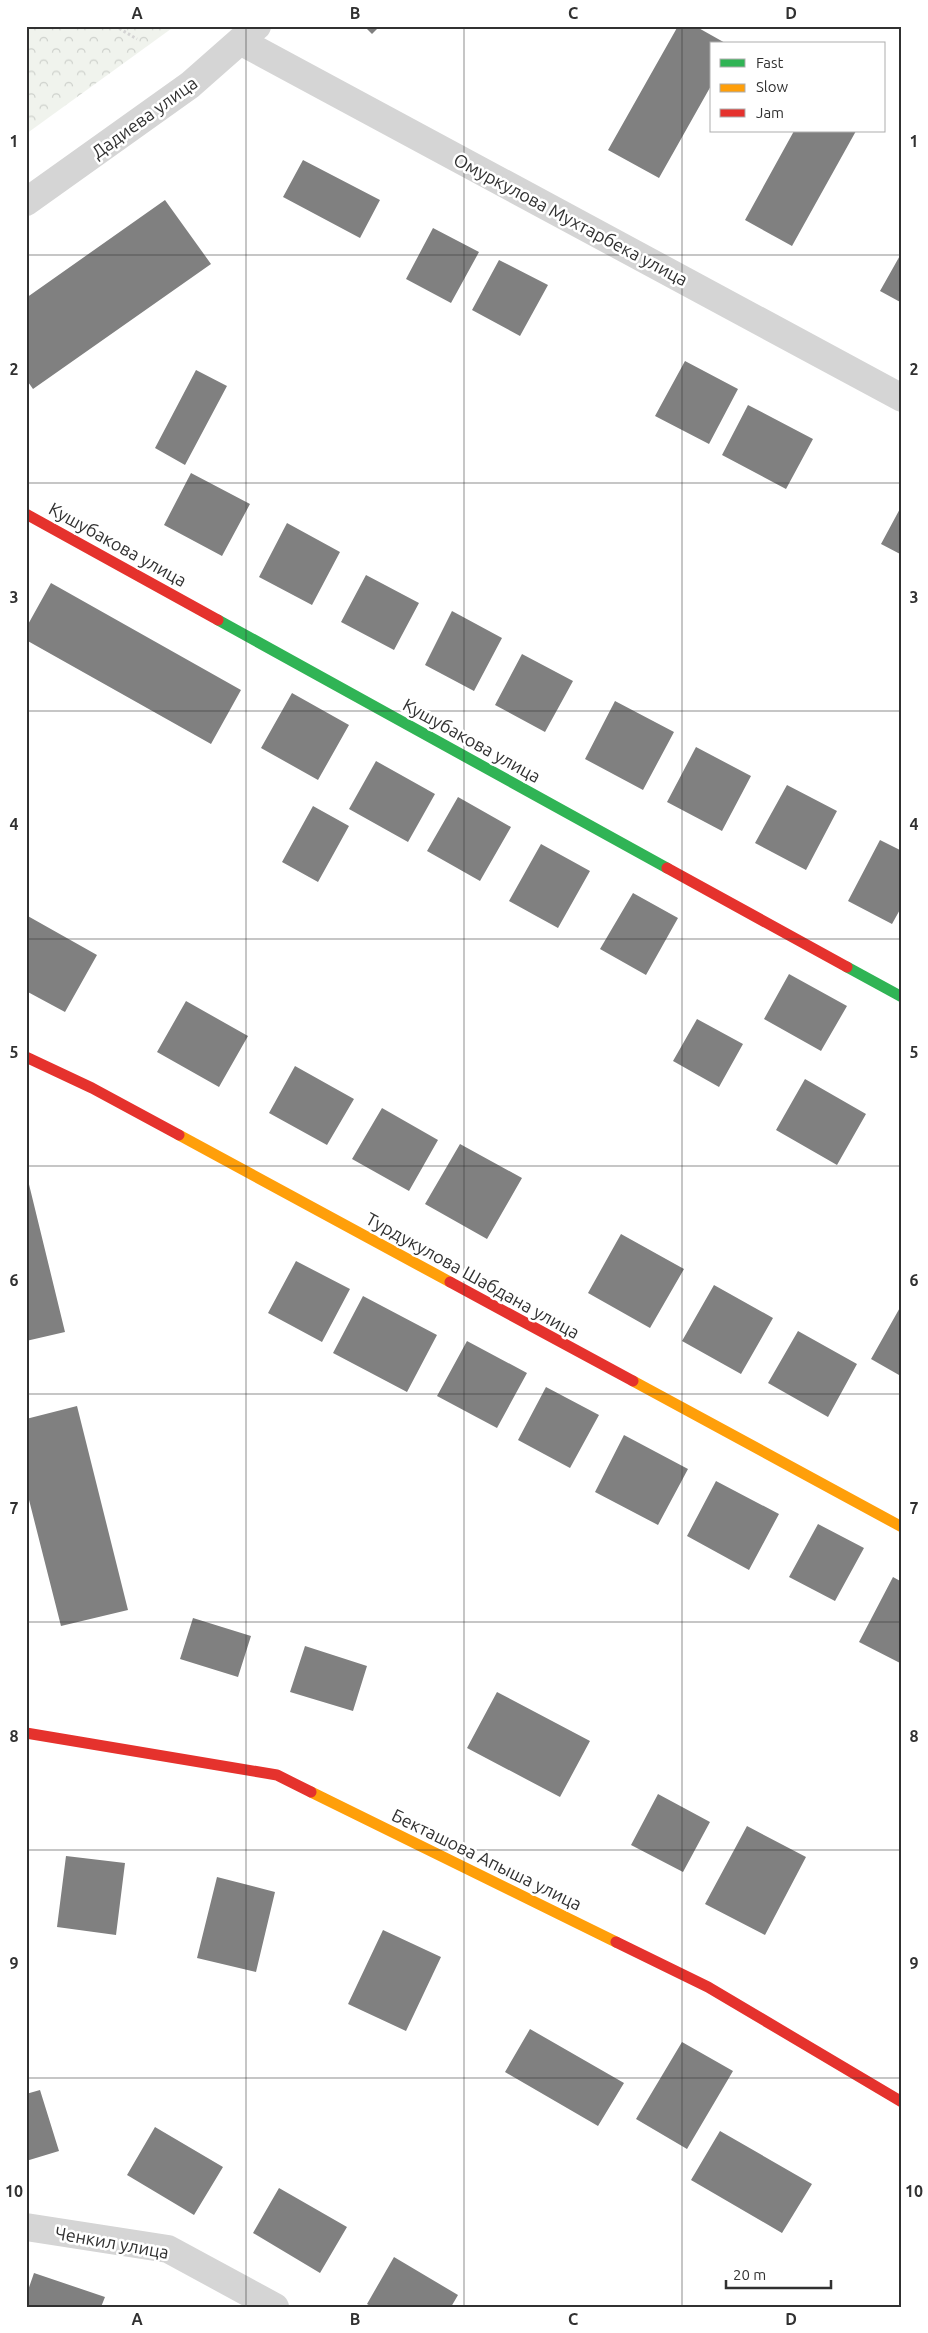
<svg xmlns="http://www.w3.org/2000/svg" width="928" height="2333" viewBox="0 0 928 2333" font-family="Ubuntu,sans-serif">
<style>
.forest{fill:url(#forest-crowns)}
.building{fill:#808080}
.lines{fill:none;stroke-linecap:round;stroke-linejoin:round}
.path{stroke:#d4d4d4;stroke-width:3;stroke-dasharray:2.5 2.5;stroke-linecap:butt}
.street{stroke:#d5d5d5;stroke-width:28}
.fast{stroke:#30b455;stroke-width:11}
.slow{stroke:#ff9f0a;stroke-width:11}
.jam{stroke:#e5322d;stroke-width:11}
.grid{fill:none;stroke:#313131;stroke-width:1;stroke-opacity:0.55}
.labels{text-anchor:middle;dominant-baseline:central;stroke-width:5;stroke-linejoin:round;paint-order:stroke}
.street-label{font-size:18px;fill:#313131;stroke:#fff}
.neatline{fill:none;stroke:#313131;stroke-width:2}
.grid-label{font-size:16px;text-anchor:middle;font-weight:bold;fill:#313131}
</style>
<defs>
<pattern id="forest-crowns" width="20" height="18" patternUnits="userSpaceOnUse" patternTransform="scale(1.25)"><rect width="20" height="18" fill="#f0f3ed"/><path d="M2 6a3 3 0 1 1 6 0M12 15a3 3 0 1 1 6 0" fill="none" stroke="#ced1cc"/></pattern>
</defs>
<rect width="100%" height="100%" fill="#fff"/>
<path class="forest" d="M26 26H175L26 134Z"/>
<path class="building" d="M364 26H380L372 34Z
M678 26H695L727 44H712V84L659 178 608 150Z
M794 131H856L792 246 745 220Z
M303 160 380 200 360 238 283 197Z
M165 200 211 264 33 389 26 379V298Z
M433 228 479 252 451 303 406 279Z
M902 252V303L880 291Z
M499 260 548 285 520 336 472 310Z
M685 361 738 389 709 444 655 416Z
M196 370 227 386 185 465 155 448Z
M748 405 813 439 786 489 722 455Z
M191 473 250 504 222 556 164 525Z
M902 505V555L881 544Z
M287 523 340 552 312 605 259 577Z
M366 575 419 603 394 650 341 622Z
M51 583 241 690 211 744 26 640V628Z
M452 611 502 638 474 691 425 665Z
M522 654 573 681 545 732 495 705Z
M292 693 349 725 318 780 261 748Z
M615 701 674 732 643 790 585 759Z
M696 747 751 776 722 831 667 802Z
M376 761 435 794 408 842 349 809Z
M787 785 837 811 806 870 755 843Z
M458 797 511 827 480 881 427 851Z
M313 806 349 826 318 882 282 862Z
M880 840 902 851V906L892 924 848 901Z
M541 844 590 871 558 928 509 901Z
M633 893 678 918 646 975 600 949Z
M26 915 97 955 65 1012 26 991Z
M789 974 847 1006 821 1051 764 1019Z
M186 1001 248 1036 219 1087 157 1052Z
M697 1019 743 1044 719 1087 673 1061Z
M295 1066 354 1099 327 1145 269 1113Z
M805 1079 866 1114 837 1165 776 1130Z
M382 1108 438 1140 409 1191 352 1159Z
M460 1144 522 1178 487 1239 425 1204Z
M26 1172 65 1332 26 1341Z
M621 1234 684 1269 650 1328 588 1293Z
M296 1261 350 1289 322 1342 268 1313Z
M714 1285 773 1318 741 1374 682 1341Z
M363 1296 437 1335 407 1392 333 1353Z
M902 1304V1371L899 1375 871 1359Z
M798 1331 857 1364 828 1417 768 1383Z
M467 1341 527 1373 497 1428 437 1396Z
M546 1387 599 1415 570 1468 518 1440Z
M77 1406 128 1610 61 1626 26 1488V1419Z
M624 1435 688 1469 658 1525 595 1492Z
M716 1481 779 1514 749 1570 687 1536Z
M818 1524 864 1548 835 1601 789 1577Z
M893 1577 902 1582V1664L859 1642Z
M193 1618 251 1636 238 1677 180 1659Z
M305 1646 367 1666 353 1711 290 1692Z
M497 1692 590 1741 560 1797 467 1748Z
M658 1794 710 1822 683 1872 631 1845Z
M747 1826 806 1857 765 1935 705 1904Z
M66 1856 125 1863 116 1935 57 1927Z
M217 1877 275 1892 256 1972 197 1958Z
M383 1930 441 1957 406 2031 348 2004Z
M530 2029 624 2083 598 2126 505 2072Z
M682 2042 733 2071 687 2149 636 2119Z
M40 2090 59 2151 26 2161V2094Z
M155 2127 223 2167 194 2215 127 2175Z
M720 2131 812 2184 782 2233 691 2180Z
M279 2188 347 2227 320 2273 253 2233Z
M394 2257 458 2295 451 2307H372L367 2304Z
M34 2273 105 2297 101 2307H26V2296Z"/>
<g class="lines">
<path class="path" d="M115 26 137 39"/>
<path class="street" d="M240 41 902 398
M26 202 190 85 257 26
M26 2227 168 2249 275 2307"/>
<path class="fast" d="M218 620 667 868
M847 967 902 997"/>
<path class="slow" d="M179 1135 450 1282
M633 1381 902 1527
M311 1792 616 1942"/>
<path class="jam" d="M26 514 218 620
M667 868 847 967
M26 1057 92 1088 179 1135
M450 1282 633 1381
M26 1733 277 1775 311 1792
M616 1942 708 1987 902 2102"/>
</g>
<path class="grid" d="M246 26V2307M464 26V2307M682 26V2307M26 255H902M26 483H902M26 711H902M26 939H902M26 1166H902M26 1394H902M26 1622H902M26 1850H902M26 2078H902"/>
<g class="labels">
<g class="street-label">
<text transform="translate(144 117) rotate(-36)">Дадиева улица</text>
<text transform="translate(571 219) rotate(28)">Омуркулова Мухтарбека улица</text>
<text transform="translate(118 544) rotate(29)">Кушубакова улица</text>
<text transform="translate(472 740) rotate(29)">Кушубакова улица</text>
<text transform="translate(473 1275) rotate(29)">Турдукулова Шабдана улица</text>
<text transform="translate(487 1859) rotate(26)">Бекташова Апыша улица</text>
<text transform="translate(112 2242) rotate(10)">Ченкил улица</text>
</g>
</g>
<rect width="928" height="2333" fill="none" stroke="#ffffff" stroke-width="55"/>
<rect x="710" y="42" width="175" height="90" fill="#ffffff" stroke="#adadad"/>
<rect x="720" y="59" width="25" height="8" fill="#30b455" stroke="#adadad"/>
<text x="756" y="68" font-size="15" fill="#313131">Fast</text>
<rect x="720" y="84" width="25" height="8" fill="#ff9f0a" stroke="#adadad"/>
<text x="756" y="92" font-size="15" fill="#313131">Slow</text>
<rect x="720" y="109" width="25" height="8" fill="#e5322d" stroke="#adadad"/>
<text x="756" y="118" font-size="15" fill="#313131">Jam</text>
<path d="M726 2280v8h105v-8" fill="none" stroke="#313131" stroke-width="2.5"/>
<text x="733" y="2280" font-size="15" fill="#313131" stroke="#ffffff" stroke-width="4" paint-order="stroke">20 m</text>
<rect x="28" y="28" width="872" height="2278" class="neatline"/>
<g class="grid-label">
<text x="137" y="19">A</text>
<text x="355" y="19">B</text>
<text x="573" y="19">C</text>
<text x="791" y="19">D</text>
<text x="14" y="147">1</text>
<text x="914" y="147">1</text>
<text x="14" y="375">2</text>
<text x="914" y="375">2</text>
<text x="14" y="603">3</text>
<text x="914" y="603">3</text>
<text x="14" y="830">4</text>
<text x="914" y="830">4</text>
<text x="14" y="1058">5</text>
<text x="914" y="1058">5</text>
<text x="14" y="1286">6</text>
<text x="914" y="1286">6</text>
<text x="14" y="1514">7</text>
<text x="914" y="1514">7</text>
<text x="14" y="1742">8</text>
<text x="914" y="1742">8</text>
<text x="14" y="1969">9</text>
<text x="914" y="1969">9</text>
<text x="14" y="2197">10</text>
<text x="914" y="2197">10</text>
<text x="137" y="2325">A</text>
<text x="355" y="2325">B</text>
<text x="573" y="2325">C</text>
<text x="791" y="2325">D</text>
</g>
</svg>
